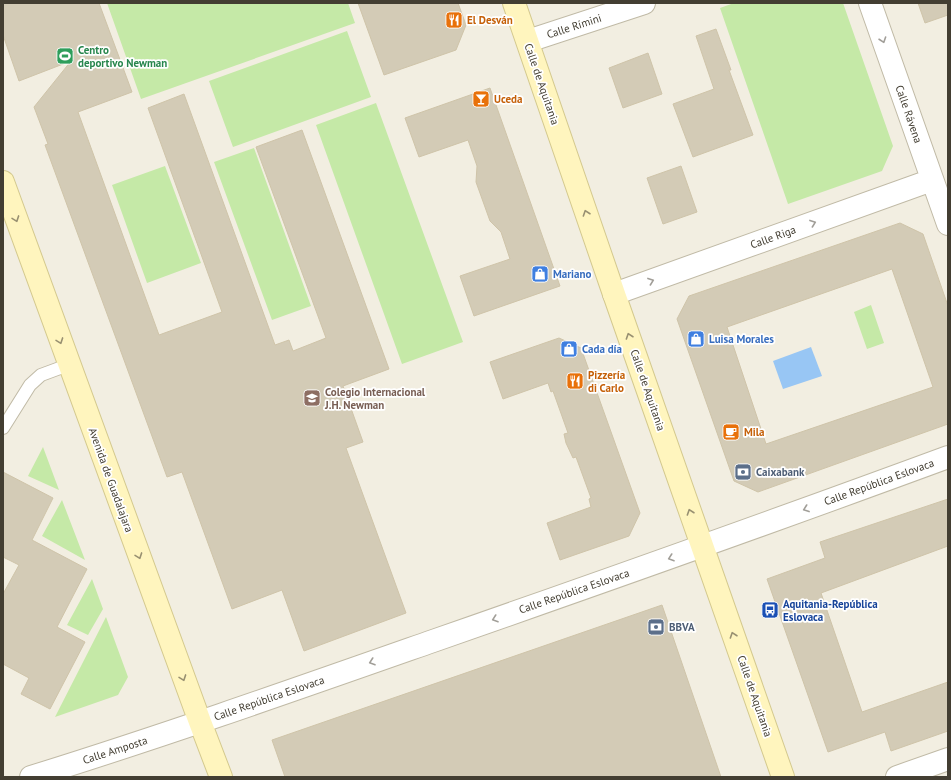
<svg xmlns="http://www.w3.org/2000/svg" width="951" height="780" viewBox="0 0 951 780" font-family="'PT Sans',sans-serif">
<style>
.green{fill:#c5e9a7}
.water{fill:#98c6f4}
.building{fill:#d3cbb6;stroke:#cfc4a9;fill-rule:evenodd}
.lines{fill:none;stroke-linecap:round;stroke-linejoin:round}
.lane-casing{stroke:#c0baa6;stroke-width:14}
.street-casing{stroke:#c0baa6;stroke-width:24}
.secondary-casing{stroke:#d4c98e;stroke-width:24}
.lane{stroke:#fff;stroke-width:12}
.street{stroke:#fff;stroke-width:22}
.secondary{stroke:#fff5be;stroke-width:22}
.oneway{stroke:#a19e98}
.oneway2{stroke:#989071}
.labels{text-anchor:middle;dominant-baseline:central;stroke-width:3.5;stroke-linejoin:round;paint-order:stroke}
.food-label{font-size:11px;font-weight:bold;fill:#c56008;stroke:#fff;text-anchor:start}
.street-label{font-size:11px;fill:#433e32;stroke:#fff}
.leisure-label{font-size:11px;font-weight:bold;fill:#27864d;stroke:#fff;text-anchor:start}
.shop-label{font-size:11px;font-weight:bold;fill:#366cbe;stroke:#fff;text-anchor:start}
.education-label{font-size:11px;font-weight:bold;fill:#785e54;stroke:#fff;text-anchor:start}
.service-label{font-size:11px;font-weight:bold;fill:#4e5e75;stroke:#fff;text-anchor:start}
.transit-label{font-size:11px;font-weight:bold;fill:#164399;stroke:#fff;text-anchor:start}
</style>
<rect width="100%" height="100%" fill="#f2eee1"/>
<path class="green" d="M107 3H348L355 23 141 99Z
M734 3H843L893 146 882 171 788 204 720 8Z
M347 31 371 97 233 147 209 81Z
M376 103 463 342 402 364 316 125Z
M254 148 311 306 272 320 214 162Z
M165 166 201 263 147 283 112 185Z
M871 305 884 343 867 349 854 312Z
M43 447 59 490 28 476Z
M62 500 85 560 42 536Z
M92 579 103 609 88 635 67 625Z
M106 617 128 677 118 695 55 717Z"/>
<path class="water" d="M811 347 822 376 783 389 773 361Z"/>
<path class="building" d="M3 3H99L132 92 78 112 159 335 222 312 148 108 184 94 275 345 289 340 293 351 326 338 256 147 302 130 389 369 343 386 363 442 346 448 406 613 304 651 282 590 232 609 182 472 167 477 45 145 48 144 34 107 71 61 19 81 3 35Z
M358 3H458L466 25 456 50 384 75Z
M918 3H948V15L925 23Z
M716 29 731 70H729L753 135 693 157 673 104 714 89 696 36Z
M648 53 662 94 623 108 609 68Z
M490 88 560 286 474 316 460 276 510 259 501 232 490 221 476 182 477 166 468 140 419 157 405 118Z
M681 166 697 212 663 224 647 178Z
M900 223 923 234 948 306V424L758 492 734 481 677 319 689 296ZM892 269 933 387 766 444 727 327Z
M559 338 581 348 640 513 629 536 560 560 547 523 591 507 589 499 591 498 576 457 573 458 566 443 564 434 568 433 553 391 551 392 548 383 503 399 490 362Z
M3 472 53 498 32 540 87 569 57 627 85 642 50 709 21 694 29 678 3 664V594L19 565 3 557Z
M948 499V546L821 593 862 712 948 682V731L891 751 885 732 828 752 767 579 825 558 820 542Z
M662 605 721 777H285L272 740Z"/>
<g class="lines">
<g class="lane-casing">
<path id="lane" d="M3 428 30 385 41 375 68 365"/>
</g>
<g class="street-casing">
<path id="street" d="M870 3 948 224
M528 41 644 3
M614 294 932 180
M31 777C166 735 299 688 433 641 605 581 777 520 948 457
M897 777 948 759"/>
</g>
<g class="secondary-casing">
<path id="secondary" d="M514 3 614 294 783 777
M3 182 200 722 221 777"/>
</g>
<use href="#lane" class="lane"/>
<use href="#street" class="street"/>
<use href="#secondary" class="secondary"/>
</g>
<defs><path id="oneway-chevron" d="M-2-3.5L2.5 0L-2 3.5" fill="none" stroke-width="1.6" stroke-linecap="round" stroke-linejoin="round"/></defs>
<g class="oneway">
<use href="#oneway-chevron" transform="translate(883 40) rotate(71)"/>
<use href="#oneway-chevron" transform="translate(813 223) rotate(-20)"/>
<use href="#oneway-chevron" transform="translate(651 281) rotate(-20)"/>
<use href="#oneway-chevron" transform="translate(806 509) rotate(160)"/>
<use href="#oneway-chevron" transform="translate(671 558) rotate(161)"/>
<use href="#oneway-chevron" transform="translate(495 619) rotate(161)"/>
<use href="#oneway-chevron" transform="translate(372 662) rotate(161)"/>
</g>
<g class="oneway2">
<use href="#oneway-chevron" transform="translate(586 213) rotate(-109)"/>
<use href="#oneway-chevron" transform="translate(16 219) rotate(70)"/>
<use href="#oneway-chevron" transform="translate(629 336) rotate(-109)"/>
<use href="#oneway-chevron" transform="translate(60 341) rotate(70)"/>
<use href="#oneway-chevron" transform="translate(690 512) rotate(-109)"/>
<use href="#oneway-chevron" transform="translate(139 556) rotate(70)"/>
<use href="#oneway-chevron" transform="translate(733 635) rotate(-109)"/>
<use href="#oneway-chevron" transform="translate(183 678) rotate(70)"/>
</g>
<defs>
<g id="restaurant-square" transform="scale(0.9)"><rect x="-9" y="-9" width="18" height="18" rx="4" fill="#e8710a" stroke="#fff"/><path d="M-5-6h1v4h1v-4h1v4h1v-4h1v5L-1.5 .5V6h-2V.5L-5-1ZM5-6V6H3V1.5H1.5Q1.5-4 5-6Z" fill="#fff"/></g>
<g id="stadium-square" transform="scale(0.9)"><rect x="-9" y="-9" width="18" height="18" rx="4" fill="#2e9e5b" stroke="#fff"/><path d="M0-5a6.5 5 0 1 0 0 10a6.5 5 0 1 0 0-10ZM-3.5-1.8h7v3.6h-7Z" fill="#fff"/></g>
<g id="bar-square" transform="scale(0.9)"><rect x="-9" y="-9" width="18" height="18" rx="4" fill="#e8710a" stroke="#fff"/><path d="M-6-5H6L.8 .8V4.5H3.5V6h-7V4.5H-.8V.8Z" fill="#fff"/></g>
<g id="shop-square" transform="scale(0.9)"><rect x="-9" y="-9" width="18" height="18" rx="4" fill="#3f7fe0" stroke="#fff"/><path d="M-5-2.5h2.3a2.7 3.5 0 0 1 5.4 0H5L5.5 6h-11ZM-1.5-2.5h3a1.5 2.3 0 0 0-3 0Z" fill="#fff"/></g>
<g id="school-square" transform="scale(0.9)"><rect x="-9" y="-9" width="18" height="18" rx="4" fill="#8d6e63" stroke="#fff"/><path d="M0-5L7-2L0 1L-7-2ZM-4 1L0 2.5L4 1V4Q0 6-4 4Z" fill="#fff"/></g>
<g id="cafe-square" transform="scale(0.9)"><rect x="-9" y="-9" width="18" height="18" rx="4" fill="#e8710a" stroke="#fff"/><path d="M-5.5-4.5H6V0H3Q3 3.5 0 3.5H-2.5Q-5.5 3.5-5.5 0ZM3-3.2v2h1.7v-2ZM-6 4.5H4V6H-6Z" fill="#fff"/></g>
<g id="bank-square" transform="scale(0.9)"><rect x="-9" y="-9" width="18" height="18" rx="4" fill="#5c6f8a" stroke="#fff"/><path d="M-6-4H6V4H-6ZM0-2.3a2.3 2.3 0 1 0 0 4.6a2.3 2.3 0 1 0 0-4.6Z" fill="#fff"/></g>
<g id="bus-square" transform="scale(0.9)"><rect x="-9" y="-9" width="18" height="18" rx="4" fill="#1a4fb4" stroke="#fff"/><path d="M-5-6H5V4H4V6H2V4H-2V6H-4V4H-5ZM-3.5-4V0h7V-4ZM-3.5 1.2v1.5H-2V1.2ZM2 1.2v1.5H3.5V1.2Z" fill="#fff"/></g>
</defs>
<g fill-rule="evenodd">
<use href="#restaurant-square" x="454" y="20"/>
<use href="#stadium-square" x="65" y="56"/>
<use href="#bar-square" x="481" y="99"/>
<use href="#shop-square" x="540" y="274"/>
<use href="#shop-square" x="696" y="339"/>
<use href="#shop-square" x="569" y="349"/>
<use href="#restaurant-square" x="575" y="381"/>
<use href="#school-square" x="312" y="398"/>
<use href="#cafe-square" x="731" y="432"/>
<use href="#bank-square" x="743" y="472"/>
<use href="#bus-square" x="770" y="610"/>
<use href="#bank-square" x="656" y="627"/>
</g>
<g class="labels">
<g class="food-label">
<text x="467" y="20">El Desván</text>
<text x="494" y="99">Uceda</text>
<text x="588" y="375">Pizzería<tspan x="588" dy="13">di Carlo</tspan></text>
<text x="744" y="432">Mila</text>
</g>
<g class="street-label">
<text transform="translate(574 26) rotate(-18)">Calle Rímini</text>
<text transform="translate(542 84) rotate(71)">Calle de Aquitania</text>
<text transform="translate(909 114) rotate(71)">Calle Rávena</text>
<text transform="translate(773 237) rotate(-20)">Calle Riga</text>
<text transform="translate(648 390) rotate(71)">Calle de Aquitania</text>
<text transform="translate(111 480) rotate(70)">Avenida de Guadalajara</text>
<text transform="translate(879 482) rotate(-20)">Calle República Eslovaca</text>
<text transform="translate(574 591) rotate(-19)">Calle República Eslovaca</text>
<text transform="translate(755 696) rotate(71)">Calle de Aquitania</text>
<text transform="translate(269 698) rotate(-19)">Calle República Eslovaca</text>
<text transform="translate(115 750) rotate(-18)">Calle Amposta</text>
</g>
<g class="leisure-label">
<text x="78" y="50">Centro<tspan x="78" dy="13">deportivo Newman</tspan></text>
</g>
<g class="shop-label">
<text x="553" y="274">Mariano</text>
<text x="709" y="339">Luisa Morales</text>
<text x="582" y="349">Cada día</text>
</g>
<g class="education-label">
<text x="325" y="392">Colegio Internacional<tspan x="325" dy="13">J.H. Newman</tspan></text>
</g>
<g class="service-label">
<text x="756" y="472">Caixabank</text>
<text x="669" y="627">BBVA</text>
</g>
<g class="transit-label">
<text x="783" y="604">Aquitania-República<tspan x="783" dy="13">Eslovaca</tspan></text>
</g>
</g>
<rect width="951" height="780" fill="none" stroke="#433e32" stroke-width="8"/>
</svg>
